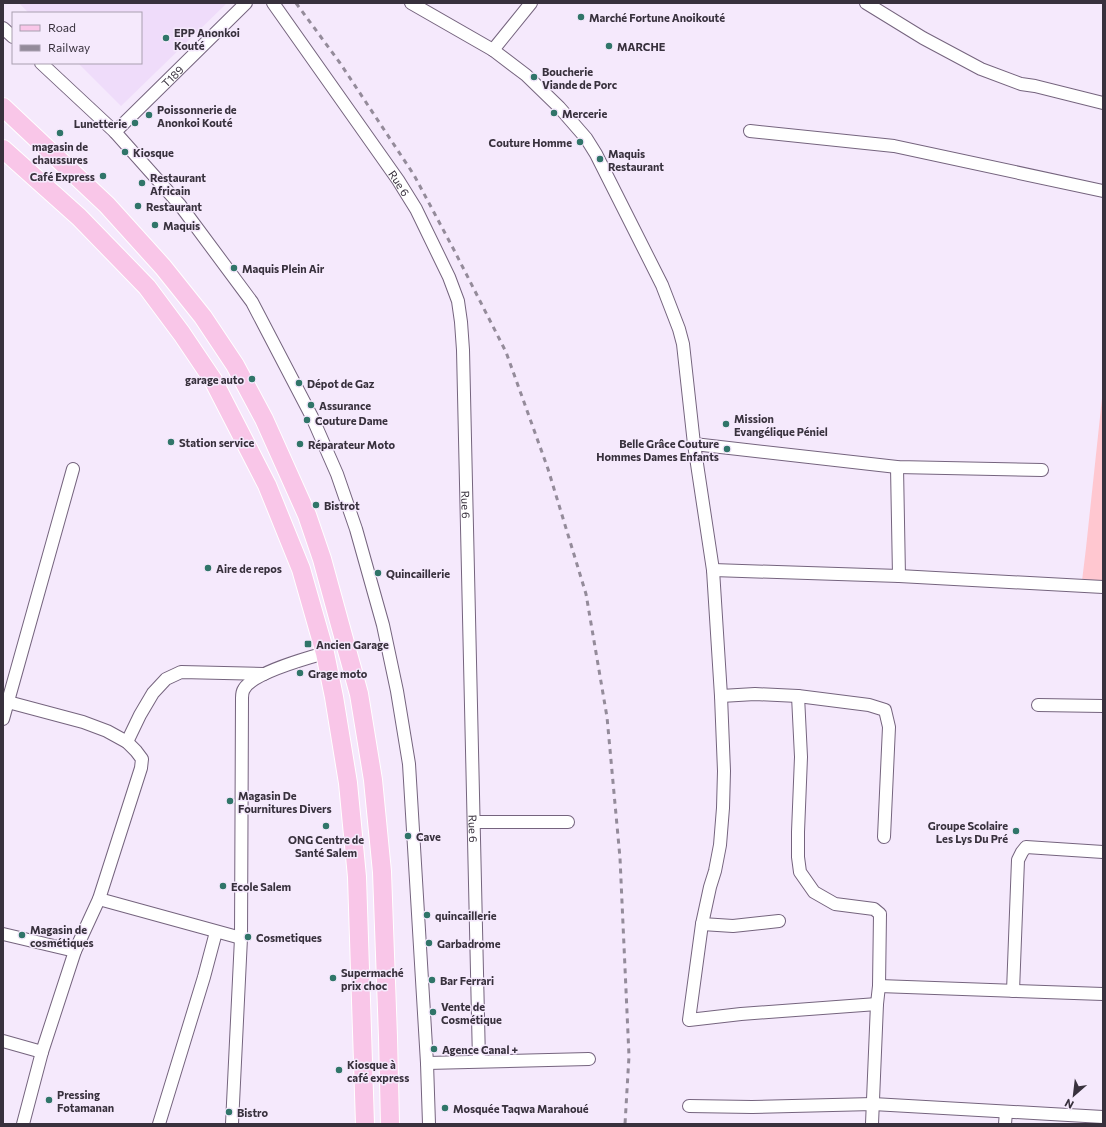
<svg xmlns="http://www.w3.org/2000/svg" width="1106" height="1127" viewBox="0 0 1106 1127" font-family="Commissioner,sans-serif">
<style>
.built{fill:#efdcfa}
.green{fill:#ffc7d0}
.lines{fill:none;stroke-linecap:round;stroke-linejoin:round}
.street-casing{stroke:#75647e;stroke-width:14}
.primary-casing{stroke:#fff;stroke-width:20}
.street{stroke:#fff;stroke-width:12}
.primary{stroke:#f9c6e8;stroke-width:18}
.rail{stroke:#948b9a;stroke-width:3;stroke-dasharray:5 5;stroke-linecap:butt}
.poi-dot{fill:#307569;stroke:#f5e9fc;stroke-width:1.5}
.labels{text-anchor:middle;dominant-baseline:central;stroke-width:3;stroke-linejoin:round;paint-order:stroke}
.poi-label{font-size:11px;font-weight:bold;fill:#38313d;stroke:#f5e9fc;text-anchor:start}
.street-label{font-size:11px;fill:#38313d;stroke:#f5e9fc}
</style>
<rect width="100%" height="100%" fill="#f5e9fc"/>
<path class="built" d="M19 3H227L121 106 78 63H141V13H29Z"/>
<path class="green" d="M1103 389V581H1082L1086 548Z"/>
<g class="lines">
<g class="street-casing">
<g id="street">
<path id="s1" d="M273 3 398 180 416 209 449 277 458 301 461 322 463 350 479 1061"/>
<path d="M411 3 493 50 526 75 559 107 586 138 596 154 662 285 679 329 683 344 694 444 713 570 721 696 724 771 723 808 720 845 715 871 710 887 702 924 689 1020 741 1014 877 1004"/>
<path d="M866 3 923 38 981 69 1021 84 1035 86 1103 103"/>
<path d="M3 28 13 37"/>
<path d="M493 50 531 3"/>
<path d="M41 63 115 132 180 205 252 302 312 417 337 474 356 529 383 625 397 691 409 764 427 1063 429 1124"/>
<path d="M750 131 894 146 1103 191"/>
<path id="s2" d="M115 132 246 3"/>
<path d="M694 444 897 467 1042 470"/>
<path d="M897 467 899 576"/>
<path d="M713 570 899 576 1103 587"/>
<path d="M721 696 755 694 798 696 869 705 885 710 889 727 884 837"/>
<path d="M798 696 801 757 798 832V857L800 872 814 892 835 904 874 909 880 914 879 986 877 1004 872 1124"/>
<path d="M8 702 83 722 107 731 127 742 136 751 142 759 141 768 99 899 75 951 42 1052 23 1124"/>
<path d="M1038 705 1103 706"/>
<path d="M3 719 73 469"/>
<path d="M127 742 140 715 153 693 166 679 181 672 264 674"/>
<path d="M474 822H568"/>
<path d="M99 899 241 938"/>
<path d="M702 924 733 926 779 921"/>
<path d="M3 934 75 951"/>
<path d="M879 986 1103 994"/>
<path d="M1013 991 1018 860 1022 852 1026 847 1103 852"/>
<path d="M3 1041 42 1052"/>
<path d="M427 1063 589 1059"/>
<path d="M689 1106 752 1107 873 1104 1103 1117"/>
<path d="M159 1124 204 977 216 932"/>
<path d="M232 1124 241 938 242 698C242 696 242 692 244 689 253 673 307 658 325 653"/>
<path d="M1005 1124 1006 1112"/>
</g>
</g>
<g class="primary-casing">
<path id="primary" d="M3 107 107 205 163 267 203 317 235 365 264 419 307 515 322 559 359 694 373 780 382 872 388 1037 390 1124
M3 149 79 217 147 287 182 334 213 380 267 485 301 569 325 653 334 697 348 783 357 877 365 1124"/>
</g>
<use href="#street" class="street"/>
<use href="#primary" class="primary"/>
<path class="rail" d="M296 3 340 63 414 175 454 250 506 352 548 469 586 594 607 717 620 858 629 1056 625 1124"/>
</g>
<g class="poi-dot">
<circle cx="581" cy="17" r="4"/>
<circle cx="166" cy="38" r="4"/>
<circle cx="609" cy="46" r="4"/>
<circle cx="534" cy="77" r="4"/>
<circle cx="554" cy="113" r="4"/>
<circle cx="149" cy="115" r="4"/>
<circle cx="135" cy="123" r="4"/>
<circle cx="60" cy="133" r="4"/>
<circle cx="580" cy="142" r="4"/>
<circle cx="125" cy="152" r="4"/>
<circle cx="600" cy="159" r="4"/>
<circle cx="103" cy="176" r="4"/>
<circle cx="142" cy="183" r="4"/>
<circle cx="138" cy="206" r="4"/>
<circle cx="155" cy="225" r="4"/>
<circle cx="234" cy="268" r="4"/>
<circle cx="252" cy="379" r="4"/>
<circle cx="299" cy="383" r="4"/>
<circle cx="311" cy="405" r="4"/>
<circle cx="307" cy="420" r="4"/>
<circle cx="726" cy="424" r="4"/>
<circle cx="171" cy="442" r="4"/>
<circle cx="300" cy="444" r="4"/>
<circle cx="727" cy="449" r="4"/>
<circle cx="316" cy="505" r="4"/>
<circle cx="208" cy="568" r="4"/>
<circle cx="378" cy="573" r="4"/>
<rect x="304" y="640" width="8" height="8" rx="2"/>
<circle cx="300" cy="673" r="4"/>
<circle cx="230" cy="801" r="4"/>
<circle cx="326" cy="826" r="4"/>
<circle cx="1016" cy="831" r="4"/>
<circle cx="408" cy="836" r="4"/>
<circle cx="223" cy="886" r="4"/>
<circle cx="427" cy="915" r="4"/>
<circle cx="22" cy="935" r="4"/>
<circle cx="248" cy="937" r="4"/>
<circle cx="429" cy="943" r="4"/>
<circle cx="333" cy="978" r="4"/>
<circle cx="432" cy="980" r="4"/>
<circle cx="433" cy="1012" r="4"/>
<circle cx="434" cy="1049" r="4"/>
<circle cx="339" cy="1070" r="4"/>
<circle cx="49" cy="1100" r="4"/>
<circle cx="445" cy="1108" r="4"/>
<circle cx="229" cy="1112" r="4"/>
</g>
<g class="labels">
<g class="poi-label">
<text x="589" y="17">Marché Fortune Anoikouté</text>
<text x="174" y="32">EPP Anonkoi<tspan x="174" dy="13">Kouté</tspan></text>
<text x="617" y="46">MARCHE</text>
<text x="542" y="71">Boucherie<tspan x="542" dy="13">Viande de Porc</tspan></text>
<text x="157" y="109">Poissonnerie de<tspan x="157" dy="13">Anonkoi Kouté</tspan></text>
<text x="562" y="113">Mercerie</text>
<text x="127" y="123" text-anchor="end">Lunetterie</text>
<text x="572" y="142" text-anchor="end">Couture Homme</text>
<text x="60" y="146" text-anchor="middle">magasin de<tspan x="60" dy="13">chaussures</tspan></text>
<text x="133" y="152">Kiosque</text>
<text x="608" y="153">Maquis<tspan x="608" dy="13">Restaurant</tspan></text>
<text x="95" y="176" text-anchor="end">Café Express</text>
<text x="150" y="177">Restaurant<tspan x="150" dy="13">Africain</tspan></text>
<text x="146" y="206">Restaurant</text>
<text x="163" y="225">Maquis</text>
<text x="242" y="268">Maquis Plein Air</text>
<text x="244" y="379" text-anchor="end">garage auto</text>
<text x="307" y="383">Dépot de Gaz</text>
<text x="319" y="405">Assurance</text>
<text x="734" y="418">Mission<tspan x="734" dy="13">Evangélique Péniel</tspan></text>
<text x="315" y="420">Couture Dame</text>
<text x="179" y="442">Station service</text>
<text x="719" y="443" text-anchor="end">Belle Grâce Couture<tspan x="719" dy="13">Hommes Dames Enfants</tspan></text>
<text x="308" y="444">Réparateur Moto</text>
<text x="324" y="505">Bistrot</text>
<text x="216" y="568">Aire de repos</text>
<text x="386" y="573">Quincaillerie</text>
<text x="316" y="644">Ancien Garage</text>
<text x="308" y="673">Grage moto</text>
<text x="238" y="795">Magasin De<tspan x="238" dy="13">Fournitures Divers</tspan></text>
<text x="1008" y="825" text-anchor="end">Groupe Scolaire<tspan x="1008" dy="13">Les Lys Du Pré</tspan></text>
<text x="416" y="836">Cave</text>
<text x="326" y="839" text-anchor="middle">ONG Centre de<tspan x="326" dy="13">Santé Salem</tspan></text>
<text x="231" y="886">Ecole Salem</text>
<text x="435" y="915">quincaillerie</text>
<text x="30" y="929">Magasin de<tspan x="30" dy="13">cosmétiques</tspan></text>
<text x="256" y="937">Cosmetiques</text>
<text x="437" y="943">Garbadrome</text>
<text x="341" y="972">Supermaché<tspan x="341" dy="13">prix choc</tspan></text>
<text x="440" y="980">Bar Ferrari</text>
<text x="441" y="1006">Vente de<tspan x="441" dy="13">Cosmétique</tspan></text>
<text x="442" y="1049">Agence Canal +</text>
<text x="347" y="1064">Kiosque à<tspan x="347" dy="13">café express</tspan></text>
<text x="57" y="1094">Pressing<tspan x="57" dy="13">Fotamanan</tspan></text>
<text x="453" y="1108">Mosquée Taqwa Marahoué</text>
<text x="237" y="1112">Bistro</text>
</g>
<g class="street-label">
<text stroke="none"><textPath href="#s2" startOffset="80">T189</textPath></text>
<text stroke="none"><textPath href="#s1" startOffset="220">Rue 6</textPath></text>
<text stroke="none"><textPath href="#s1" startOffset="556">Rue 6</textPath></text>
<text stroke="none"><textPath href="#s1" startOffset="880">Rue 6</textPath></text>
</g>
</g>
<rect width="1106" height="1127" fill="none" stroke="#38313d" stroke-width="8"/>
<rect x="12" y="12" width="130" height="52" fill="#f5e9fc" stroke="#a99fb0"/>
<rect x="20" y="25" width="20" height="6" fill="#f9c6e8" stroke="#a99fb0"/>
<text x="48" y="32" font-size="12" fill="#38313d">Road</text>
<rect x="20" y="45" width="20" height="6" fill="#948b9a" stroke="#a99fb0"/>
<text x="48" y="52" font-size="12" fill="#38313d">Railway</text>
<g transform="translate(1074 1095) rotate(208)" stroke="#f5e9fc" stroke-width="3" paint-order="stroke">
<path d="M0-3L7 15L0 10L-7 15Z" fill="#38313d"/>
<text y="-6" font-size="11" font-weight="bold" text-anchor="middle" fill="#38313d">N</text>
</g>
</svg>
